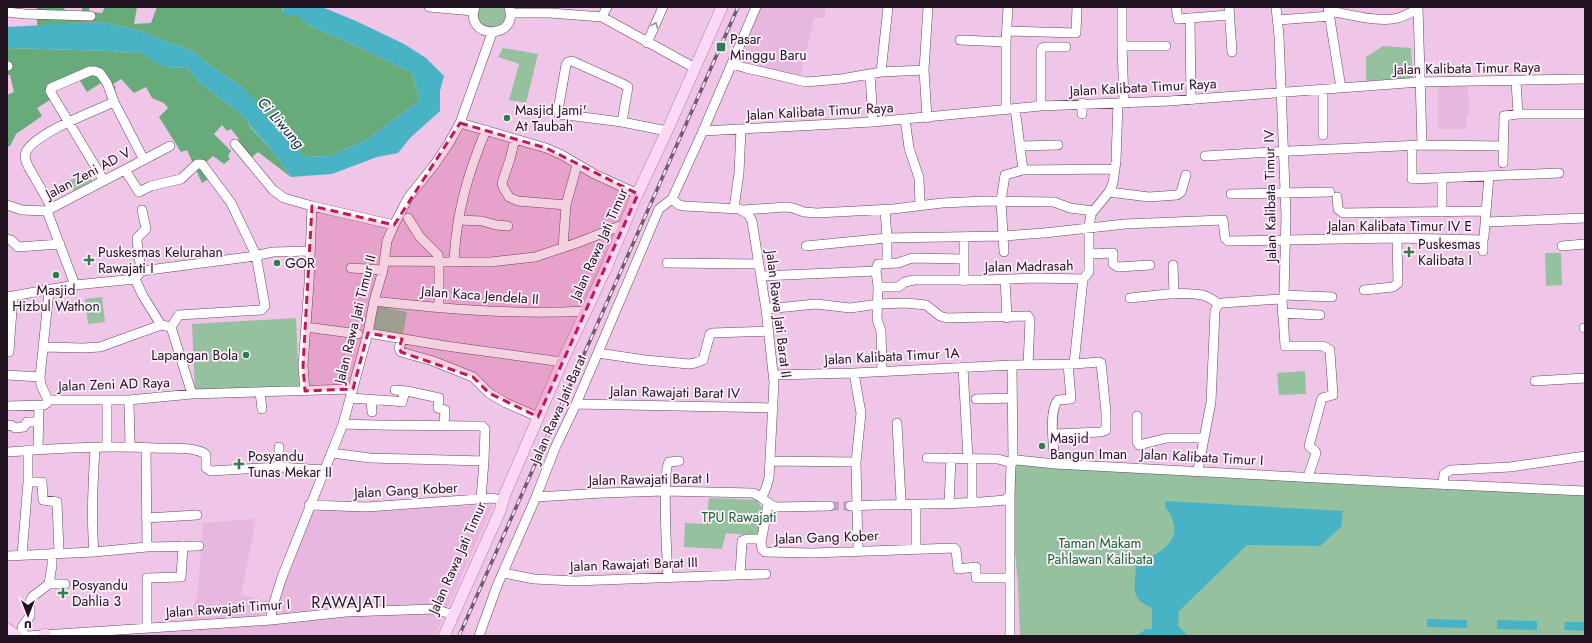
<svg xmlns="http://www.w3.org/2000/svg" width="1592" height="643" viewBox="0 0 1592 643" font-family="Jost,sans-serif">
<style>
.built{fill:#e8b7e0}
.green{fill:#95c19f}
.forest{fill:#68ab7a}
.water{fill:#49b3c6}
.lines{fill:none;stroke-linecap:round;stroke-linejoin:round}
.minor-tunnel{stroke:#c6a1c0;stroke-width:9;stroke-dasharray:9 4.5;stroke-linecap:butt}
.minor-casing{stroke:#694664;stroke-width:10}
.major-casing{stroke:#ac82a6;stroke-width:12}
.minor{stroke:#fff;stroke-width:9}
.major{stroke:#fbd9f5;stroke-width:11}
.rail-casing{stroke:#73596f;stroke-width:3.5}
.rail{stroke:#fdf0fb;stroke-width:2;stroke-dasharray:6;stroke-linecap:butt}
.oneway{stroke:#9b949a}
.marked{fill:#c2185b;fill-opacity:0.2;stroke:#c2185b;stroke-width:3;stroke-dasharray:8 5;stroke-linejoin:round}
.poi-dot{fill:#317c4a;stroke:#fdf0fb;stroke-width:1.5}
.labels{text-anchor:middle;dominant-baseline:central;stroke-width:3.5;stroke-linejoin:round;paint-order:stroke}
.poi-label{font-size:14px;fill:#20121e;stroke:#fdf0fb;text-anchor:start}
.street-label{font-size:14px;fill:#20121e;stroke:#fdf0fb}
.park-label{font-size:14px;fill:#196435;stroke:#fdf0fb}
.water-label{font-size:15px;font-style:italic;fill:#03363f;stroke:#fdf0fb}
.quarter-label{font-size:16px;letter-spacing:1px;fill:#20121e;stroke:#fdf0fb}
</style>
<rect width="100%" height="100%" fill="#efc5e8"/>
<path class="built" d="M755 7H825V17L814 18 799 82 731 63Z
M1468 86 1469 116H1466L1467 129H1438V87Z
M493 505 435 636H39L37 635 148 633 188 627 198 591 203 523 256 519 241 595 276 602 309 512Z"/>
<path class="green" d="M475 7H509L505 27 480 29Z
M1383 46 1411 48 1413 78 1366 81V57Z
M503 48 538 54 526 103 509 100 519 64 498 57Z
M86 171 92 181 74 191 69 181Z
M1545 253H1561L1562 285 1546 286Z
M102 297 105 322 88 324 85 299Z
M375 305 407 312 402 339 370 333Z
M296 318 299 386 195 391 192 324Z
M1305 371 1306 394 1279 395 1277 373Z
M1013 461 1585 491V636H1020L1018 585 1010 495Z
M709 498 757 500 763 510 757 536 726 533 722 549 684 547 685 523 706 524Z"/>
<path class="forest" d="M37 7H64L65 11 82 18V7H89L90 12 102 13 105 7H137L134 24 151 23 157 7H282L283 11 296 13 308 25 361 48 412 73 420 100 368 139 330 156 305 157 242 87 211 66 192 51 137 30 101 22 37 26Z
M7 48 111 51 129 53 139 51C157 63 163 70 186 67L200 83 246 118 251 128 275 154 291 177 258 152 250 159 236 144 239 139 231 129 227 131 222 125 214 134 231 151 228 156 230 159 224 164 213 156 204 164 210 178 202 183 187 150 181 152 159 117 168 108 164 103 152 98 146 87 134 93 121 79 113 84 116 88 110 92 101 83 87 92 77 76 45 92 50 100 37 108 42 116 16 134 10 146 7 147V95L14 92 10 75H7Z"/>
<path class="water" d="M282 7H322L356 21 404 44 426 58 444 76 440 91V111L410 138 398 153 377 157 332 174 291 177 275 154 251 127 246 118 200 83 186 67C162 70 158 64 139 51L129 53 111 51 7 48V27L101 22 137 30 192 51 211 66 242 87 255 100 305 157 330 156 368 139 420 100 412 73 361 48 308 25 296 14 287 17Z
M1165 501 1343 511 1341 527 1320 546 1247 545 1179 611 1178 626 1188 636H1136L1146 629H1152V608C1129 598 1135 588 1136 566 1151 556 1181 545 1173 522 1171 516 1171 512 1166 509Z
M1427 619 1467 620V628L1427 627Z
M1497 620 1537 621V630L1497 629Z
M1565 622H1585V631L1564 630Z"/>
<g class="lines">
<path class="minor-tunnel" d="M830 506H850"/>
<g class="minor-casing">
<path id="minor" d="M429 7 473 11
M475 7C463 39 520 41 509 7
M1122 7V46L1124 102
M1176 7 1178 19 1229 15
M1229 7 1232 52
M1328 7 1341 88
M1418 7 1422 145
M1329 11C1348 14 1380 23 1398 18 1405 16 1411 12 1418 9
M7 12 25 14 91 16
M510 13H550L602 17 695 68
M602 17 607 7
M1190 18 1191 100
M1278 20 1330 16
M1007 31 1076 33 1077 7
M960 40 1006 42
M647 43 663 7
M1122 46H1166
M732 64 746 68 806 82 841 79 881 72 924 70
M7 66H8
M881 72 888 7
M870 74 873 122
M1516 81 1518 114
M1323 89V135
M1082 103V114
M1041 106V51L1042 48 1045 47H1066
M1015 108 1023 170
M1006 109V42L1008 7
M927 118 924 70 928 7
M905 119 909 148 919 178 920 205
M622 122 628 87 623 84 572 61 568 62 566 65 558 110 559 114 622 122 667 131
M460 123 546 148 562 155 594 174 638 194
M703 131 873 122 1041 106 1169 101 1420 82 1585 79
M515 139 510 159 502 183 503 187 509 197 518 201 566 205
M235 144 273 190 284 198 312 206 394 225
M1020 146 1058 145
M1412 146V179L1559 173
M1205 156 1290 151 1422 145 1503 146
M1503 163 1504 116 1518 114H1585
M125 170 139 192 151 186 181 179 197 164H202L231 203 256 255 265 306 261 310 179 315 171 327
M1442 178V212
M104 181 50 91 51 88 90 71H95L100 73 107 83 114 102 144 160
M1109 192 1149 197 1177 195 1181 192 1186 175
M1231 194 1330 192
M1337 197 1338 209 1343 213 1486 211
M672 199 679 205 684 206 739 209 748 214 752 221 766 309 774 382 769 478 766 488 762 497
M7 205 22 210 47 211
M52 208 28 166C26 162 24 157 26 152 35 133 94 111 114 102
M734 208 739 173 741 129
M48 210 170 146
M743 210 785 207 793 208 804 212 817 213 893 209 942 203 986 201 1054 202 1070 208 1093 211
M885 210 887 238V263
M47 211 75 285
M408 218 420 237 438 255 439 261V307
M458 220 482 221 496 225 508 226
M1486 222 1585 218
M964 237V281
M7 239 11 240 18 247 60 244
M806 246 887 238 1004 236 1044 233 1125 224 1223 220 1225 238 1228 241 1397 238 1483 240 1484 236 1489 176
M1562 246 1585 244
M563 247 566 205 577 165
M1483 251V240
M1004 252 1001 201 1005 175 1023 170 1115 169
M1089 254 1113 253V264L1118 267 1150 265
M384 261 491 262 535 257 577 243 625 224
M454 262C456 214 468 173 486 130
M667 263 759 264
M1173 265 1174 294
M351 268 383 270
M141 271 137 241V238L146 229 142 210
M761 276 876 271
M135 279 141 271 248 257 273 252 310 251
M1005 279 1007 318
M1083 279 1089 272V227L1091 214 1109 192 1113 183 1116 161 1118 103
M878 287H898L905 282 914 280H985L1035 278 1083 279
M1364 290 1393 287 1398 283 1397 238
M49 291 40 377 41 385 48 400H129L192 394 353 389
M1284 295 1332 297
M7 297 75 285 135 279 143 296 161 325 171 327
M1130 298C1153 296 1179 291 1202 295 1208 296 1214 301 1219 304
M1282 299 1285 346H1323L1330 350V352L1333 395 1322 398 1309 446 1315 451 1316 453 1308 477
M374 301C444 309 515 315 585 311
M766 309 816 304 850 308 878 304 906 303 926 305 940 316 947 318 1028 316 1030 319 1028 365
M1282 313 1320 315
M171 327 192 394
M306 327 358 334
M1584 328H1585
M368 333 446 346 562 362
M402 339 399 348 401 352 433 361 473 377 489 393 506 403 538 417
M44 347 83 348 100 347 161 325
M9 352 13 296
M598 353 645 360 689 364 695 363 703 360 710 334 712 333 768 331
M963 367 968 459
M882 371 881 331 877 319 878 287 876 271 878 264 898 263 912 258 963 259
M854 373 861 413 856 462 858 550
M7 375 40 377
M774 375 854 373 1012 365 1074 364 1083 279
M1535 381 1585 378
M395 390 407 391 439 398 438 408 445 410 444 425
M305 391 303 366 309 284 312 206
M260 392 262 409
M350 398 394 401 402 402 405 391
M976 399 1012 398
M107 400V447
M129 400 130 447
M371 400 372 412
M576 404 773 408
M7 406 44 405 47 403 48 400
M1137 416V442L1139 445 1167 438H1203
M897 423 901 501 903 505
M343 424C389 426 436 425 482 426L485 429 484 461
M7 426 11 425 15 428 24 427 27 422H39
M1054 434 1101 432 1106 430V412L1101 363 1099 362 1074 364
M146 447 147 547
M279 447V467
M38 449 39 406
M7 452C56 448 106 445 155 448 170 449 190 446 204 453L206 455V468L211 471 279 467 324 470
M332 453 370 458 484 461 481 499
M927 458 998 459 1012 463
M770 461 856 462
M1013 461 1017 460 1055 464 1413 483 1585 491
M1055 464C1054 449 1048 411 1058 400L1071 399 1068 364
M1198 470 1211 402 1215 311C1217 306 1218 304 1222 303L1280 299H1282L1284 295 1286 216 1279 36 1276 7
M28 482H42L43 500 57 502 59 552
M1443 485 1444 474 1451 470 1510 467 1585 456
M1010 495V636
M536 497 603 493 665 491 752 493C762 495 766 504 776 507L830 506
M972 503V459
M768 504 761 543 762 549 765 552 812 553 954 548 956 550 958 569 976 567V578H1010
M949 504 951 458
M309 505 367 507 493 498 504 501
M916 505V548
M850 506C902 503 953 506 1005 500L1010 495 1011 465 1013 461 1012 365
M146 518 197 515
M94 552C91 517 93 483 95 448
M22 555 28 482V450
M7 556 94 552 147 547 199 546
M504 573 534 579 575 581 766 574
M740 575 742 541 746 539H761
M668 577C667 560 662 471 669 462L679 461
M49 584H65
M271 620 272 609 282 577 343 424 368 333 374 301 383 270 387 241 394 225 408 198 435 164 449 143 460 123 492 33
M147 628V578L181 577 183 546
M24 636 22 627 30 616V602L32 597 49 584 52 565V553
M28 636 271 620 346 612 434 609 454 615
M479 636 497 586 536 497 555 448 576 404 659 209 672 199 703 131 756 7"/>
</g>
<g class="major-casing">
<path id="major" d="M7 629 17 636
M44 636 45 634
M444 636 500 511 505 494 562 362 607 266 636 197 667 131 722 7"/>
</g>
<use href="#minor" class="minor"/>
<use href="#major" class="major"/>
<g class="rail-casing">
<path id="rail" d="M459 636 738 7"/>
</g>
<use href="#rail" class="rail"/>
</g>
<defs><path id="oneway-chevron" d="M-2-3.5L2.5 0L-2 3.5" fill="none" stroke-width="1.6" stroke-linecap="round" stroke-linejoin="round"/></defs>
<use class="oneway" href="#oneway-chevron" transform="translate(655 25) rotate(-67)"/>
<path class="marked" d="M460 123 546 148 638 194 538 417 489 393 473 377 401 352 399 348 402 339 368 333 353 389 305 391 303 366 312 206 394 225Z"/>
<g class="poi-dot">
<rect x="716" y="42" width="10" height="10" rx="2"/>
<circle cx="507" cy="118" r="4"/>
<path d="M1407 246h4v4h4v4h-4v4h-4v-4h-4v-4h4z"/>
<path d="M87 254h4v4h4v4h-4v4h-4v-4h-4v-4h4z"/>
<circle cx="277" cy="263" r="4"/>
<circle cx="56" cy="275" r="4"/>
<circle cx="246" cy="355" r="4"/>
<circle cx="1042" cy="446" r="4"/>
<path d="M237 458h4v4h4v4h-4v4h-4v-4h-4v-4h4z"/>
<path d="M61 587h4v4h4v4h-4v4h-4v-4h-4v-4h4z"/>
</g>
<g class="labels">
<g class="poi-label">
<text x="730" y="39">Pasar<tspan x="730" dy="16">Minggu Baru</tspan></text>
<text x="515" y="110">Masjid Jami'<tspan x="515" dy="16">At Taubah</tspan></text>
<text x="1418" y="244">Puskesmas<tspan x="1418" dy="16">Kalibata I</tspan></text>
<text x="98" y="252">Puskesmas Kelurahan<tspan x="98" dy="16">Rawajati I</tspan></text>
<text x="285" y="263">GOR</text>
<text x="56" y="290" text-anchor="middle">Masjid<tspan x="56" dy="16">Hizbul Wathon</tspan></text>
<text x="238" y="355" text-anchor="end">Lapangan Bola</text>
<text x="1050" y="438">Masjid<tspan x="1050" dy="16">Bangun Iman</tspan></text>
<text x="248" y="456">Posyandu<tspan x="248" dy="16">Tunas Mekar II</tspan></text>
<text x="72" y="585">Posyandu<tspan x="72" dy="16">Dahlia 3</tspan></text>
</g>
<g class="street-label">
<text transform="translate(1467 68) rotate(-1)">Jalan Kalibata Timur Raya</text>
<text transform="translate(1143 87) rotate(-3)">Jalan Kalibata Timur Raya</text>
<text transform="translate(820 111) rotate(-3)">Jalan Kalibata Timur Raya</text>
<text transform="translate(88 173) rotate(-28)">Jalan Zeni AD V</text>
<text transform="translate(1270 196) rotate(-91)">Jalan Kalibata Timur IV</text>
<text x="1400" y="226">Jalan Kalibata Timur IV E</text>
<text transform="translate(599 244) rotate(-66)">Jalan Rawa Jati Timur</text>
<text transform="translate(1029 266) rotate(-1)">Jalan Madrasah</text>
<text transform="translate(480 295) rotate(4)">Jalan Kaca Jendela II</text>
<text transform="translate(779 314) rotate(83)">Jalan Rawa Jati Barat II</text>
<text transform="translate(355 319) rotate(-76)">Jalan Rawa Jati Timur II</text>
<text transform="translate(892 356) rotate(-3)">Jalan Kalibata Timur 1A</text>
<text transform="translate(114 384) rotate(-2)">Jalan Zeni AD Raya</text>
<text transform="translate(675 392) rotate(1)">Jalan Rawajati Barat IV</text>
<text transform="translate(558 409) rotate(-66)">Jalan Rawa Jati Barat</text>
<text transform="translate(1202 457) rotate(3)">Jalan Kalibata Timur I</text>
<text transform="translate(649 479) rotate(-1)">Jalan Rawajati Barat I</text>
<text transform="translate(406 490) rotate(-3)">Jalan Gang Kober</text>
<text transform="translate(827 537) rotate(-2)">Jalan Gang Kober</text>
<text transform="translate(457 558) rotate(-66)">Jalan Rawa Jati Timur</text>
<text transform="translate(634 564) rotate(-2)">Jalan Rawajati Barat III</text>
<text transform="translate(228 608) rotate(-4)">Jalan Rawajati Timur I</text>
</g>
<g class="park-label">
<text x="739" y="517">TPU Rawajati</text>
<text x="1100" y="543">Taman Makam<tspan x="1100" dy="16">Pahlawan Kalibata</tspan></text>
</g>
<g class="water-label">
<text transform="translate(281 123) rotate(49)">Ci Liwung</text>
</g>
<g class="quarter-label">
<text x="349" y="602">RAWAJATI</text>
</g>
</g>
<rect width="1592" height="643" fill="none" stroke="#20121e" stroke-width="16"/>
<g transform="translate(28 615) rotate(180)" stroke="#fdf0fb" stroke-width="3" paint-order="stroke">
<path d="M0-3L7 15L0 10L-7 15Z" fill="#20121e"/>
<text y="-6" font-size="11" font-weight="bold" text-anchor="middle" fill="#20121e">U</text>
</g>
</svg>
